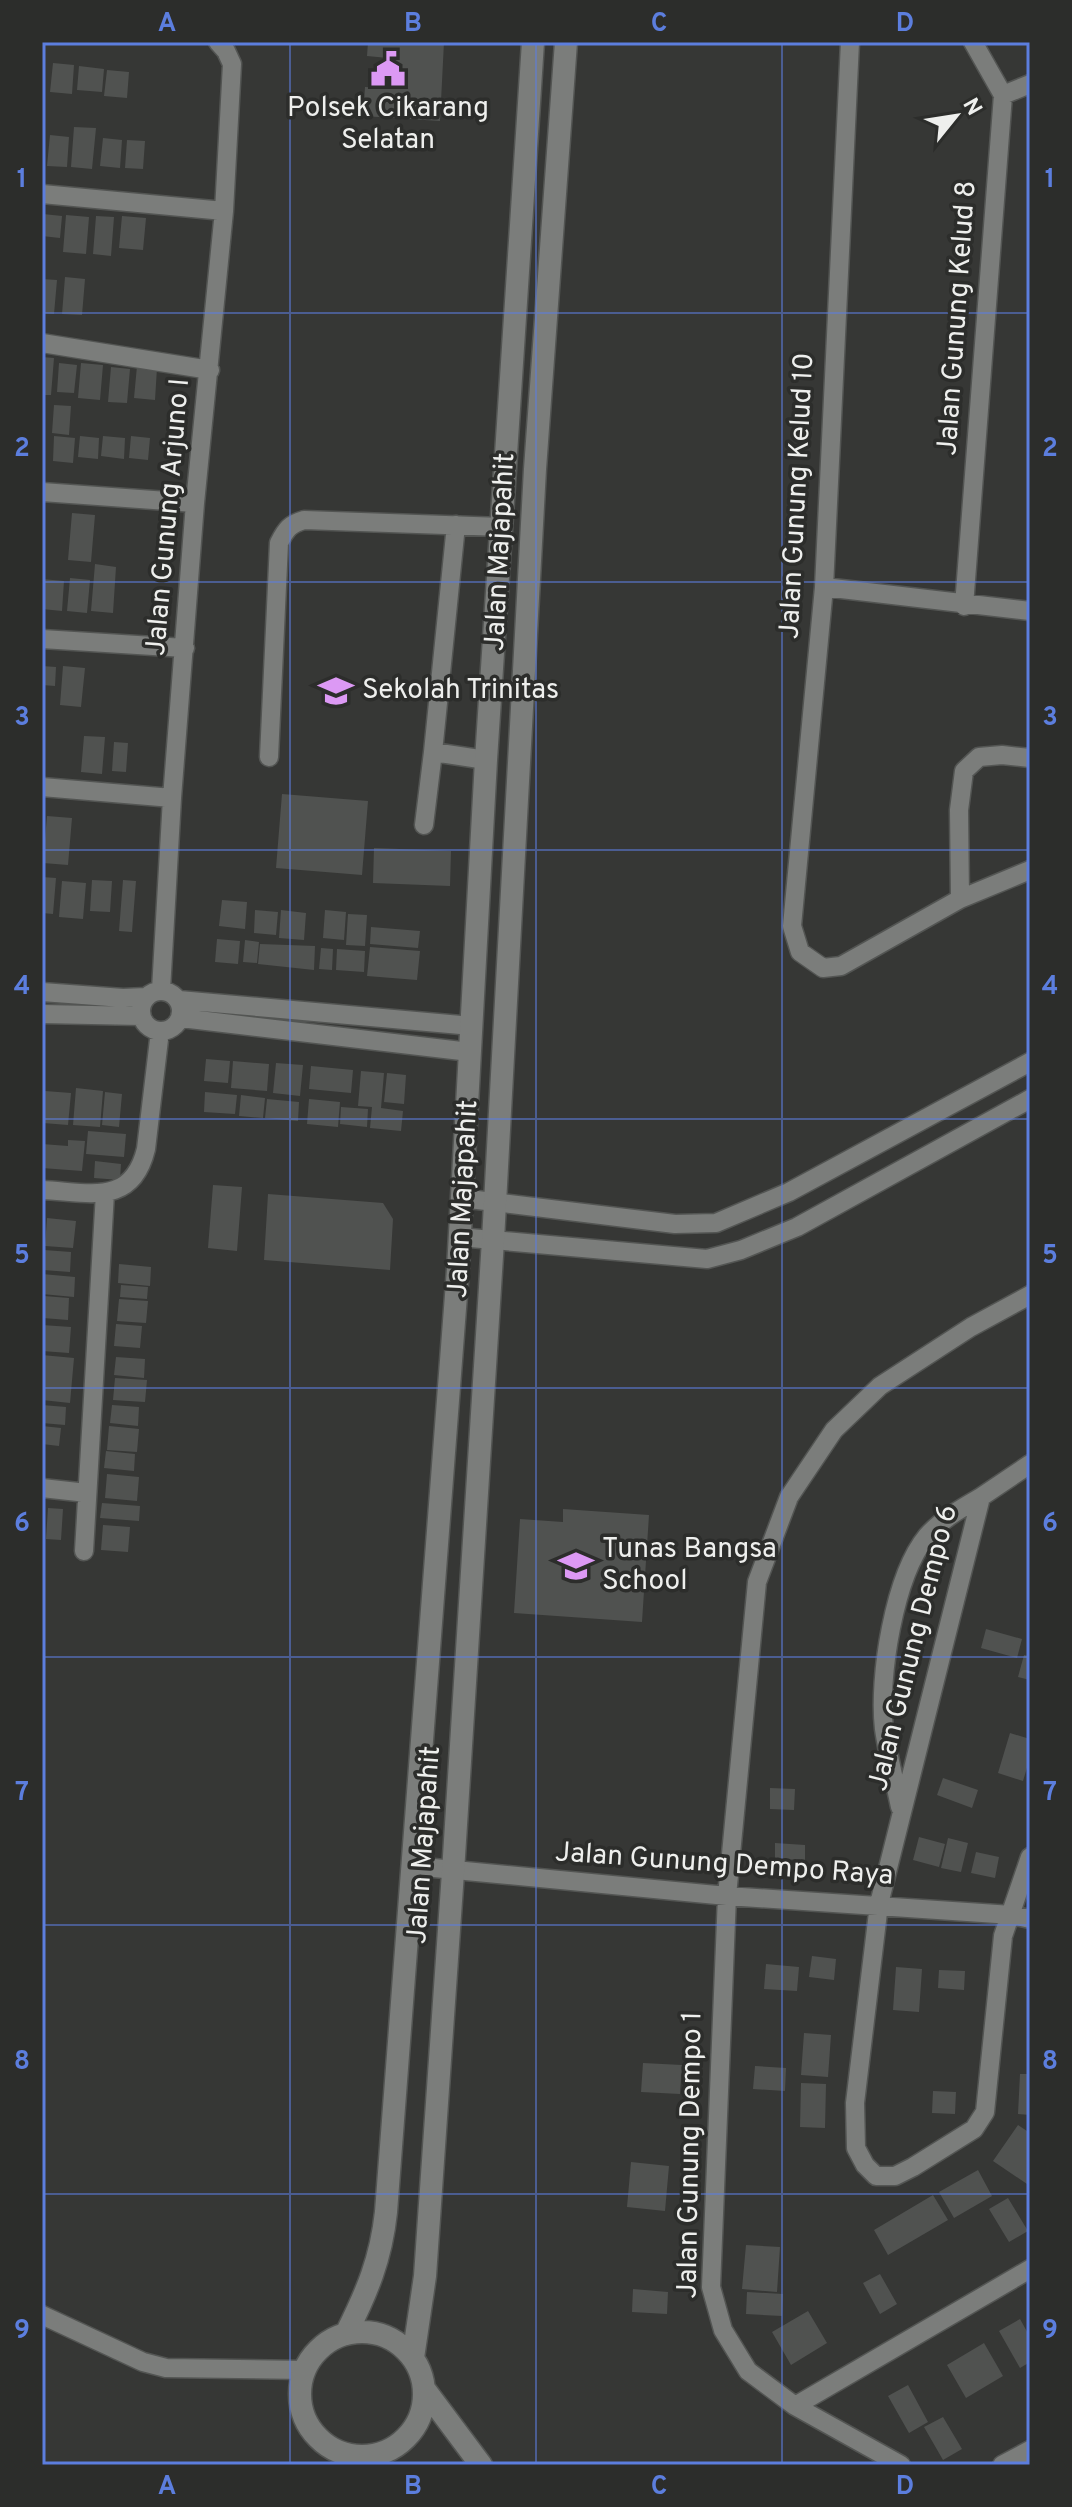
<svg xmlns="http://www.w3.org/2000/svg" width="1072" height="2507" viewBox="0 0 1072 2507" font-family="Overpass,sans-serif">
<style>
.building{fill:#505250}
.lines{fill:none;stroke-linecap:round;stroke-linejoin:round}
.minor-casing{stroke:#535553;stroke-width:21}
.tertiary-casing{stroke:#535553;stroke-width:25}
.minor{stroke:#7b7d7b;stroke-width:18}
.tertiary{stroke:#7b7d7b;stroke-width:22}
.grid{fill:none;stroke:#5c7ede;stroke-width:2;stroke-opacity:0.55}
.labels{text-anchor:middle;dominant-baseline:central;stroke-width:7;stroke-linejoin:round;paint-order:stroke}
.poi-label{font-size:28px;fill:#eeefed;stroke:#2c2d2b;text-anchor:start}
.street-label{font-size:28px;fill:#eeefed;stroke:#2c2d2b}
.neatline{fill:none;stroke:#5c7ede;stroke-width:3}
.grid-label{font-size:26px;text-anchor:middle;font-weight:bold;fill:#5c7ede}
</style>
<rect width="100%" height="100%" fill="#363735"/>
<path class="building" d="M368 42H444L440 121 363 116 365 87 387 88 388 58 367 56Z
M53 63 74 65 72 94 50 92Z
M79 66 104 69 102 92 77 90Z
M107 70 129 72 127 98 104 96Z
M74 127 96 128 92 169 71 167Z
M50 135 69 137 67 167 47 166Z
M103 138 122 140 120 168 100 166Z
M127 140 145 141 143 169 125 168Z
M43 214 62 216 60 238 42 236Z
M66 215 89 217 86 254 63 252Z
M96 216 114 217 111 256 93 254Z
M122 216 146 218 143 250 119 248Z
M65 277 85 279 82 315 62 314Z
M42 279 57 280 54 314 42 313Z
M42 357 54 358 51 395H42Z
M59 363 77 365 74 393 57 392Z
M81 363 103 365 100 400 78 398Z
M137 366 157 368 155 400 134 398Z
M111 367 130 369 127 403 108 402Z
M54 405 71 406 69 435 52 433Z
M54 436 75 438 73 463 53 461Z
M80 436 99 438 98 459 78 457Z
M103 436 125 438 124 459 101 456Z
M131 436 150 438 148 460 129 458Z
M72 513 95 515 91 562 68 560Z
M95 564 116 567 113 613 91 611Z
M70 578 90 580 87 613 67 611Z
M42 579 64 581 62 611 42 609Z
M42 666 56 667 55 686 42 685Z
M63 666 85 668 81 707 60 705Z
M84 736 105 737 102 774 81 772Z
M114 742 128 743 126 772 112 771Z
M282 794 368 801 362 875 276 868Z
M47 816 72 818 68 865 43 863Z
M374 848 451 851 450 886 373 883Z
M42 877 56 878 53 914 42 913Z
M92 880 112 881 110 912 90 911Z
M123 880 136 881 132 932 119 931Z
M62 881 86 883 83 919 59 917Z
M222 900 247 902 245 929 219 926Z
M255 910 278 912 276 935 254 933Z
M281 910 306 913 304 940 279 938Z
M325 910 346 912 344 940 323 938Z
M348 914 367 915 365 946 346 945Z
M371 927 420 931 418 948 370 944Z
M217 939 240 941 238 964 215 962Z
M245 940 259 942 257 963 243 962Z
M260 944 315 946 314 970 258 964Z
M370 947 420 951 417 980 367 976Z
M321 948 333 949 332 970 319 969Z
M337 949 365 951 364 972 336 970Z
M206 1059 230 1061 228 1083 204 1081Z
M233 1061 269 1064 267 1091 231 1088Z
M276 1063 303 1065 300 1096 273 1093Z
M311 1066 353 1070 351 1093 309 1089Z
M361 1071 384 1073 381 1108 403 1111 401 1131 370 1128 372 1107 358 1106Z
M387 1073 406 1075 404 1104 384 1102Z
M76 1088 103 1091 100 1127 73 1125Z
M45 1091 71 1093 68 1125 43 1123 42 1094H45Z
M105 1092 122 1094 119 1127 102 1125Z
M205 1092 237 1095 235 1114 204 1112Z
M241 1095 265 1098 263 1118 239 1116Z
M267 1099 299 1102 298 1121 265 1118Z
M309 1099 340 1102 338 1127 307 1124Z
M341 1107 368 1109 367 1127 340 1124Z
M88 1131 126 1134 124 1157 86 1154Z
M68 1140 85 1141 82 1171 42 1168V1144L68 1146Z
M95 1161 121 1164 120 1180 94 1178Z
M213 1185 242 1187 237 1251 208 1248Z
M268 1194 383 1203 393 1219 390 1270 264 1260Z
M47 1218 76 1221 73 1248 45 1246Z
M44 1250 71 1252 70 1272 43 1270Z
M119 1264 151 1267 150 1286 118 1283Z
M42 1274 75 1277 74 1297 42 1294Z
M121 1285 148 1287 147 1299 120 1297Z
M44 1296 69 1298 68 1320 43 1318Z
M119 1299 148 1301 146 1323 117 1321Z
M116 1324 142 1326 140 1348 114 1346Z
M42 1325 71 1327 69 1353 42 1351Z
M42 1355 74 1358 70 1403 42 1400Z
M116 1357 145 1359 144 1378 114 1375Z
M115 1378 147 1380 145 1402 113 1400Z
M42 1405 66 1407 65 1425 42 1423Z
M112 1405 139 1407 138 1426 110 1423Z
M42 1426 61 1428 59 1446 42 1444Z
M109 1426 139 1429 137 1452 107 1450Z
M106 1451 135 1454 134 1471 104 1468Z
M107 1474 139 1477 137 1501 105 1498Z
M102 1503 140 1506 139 1521 100 1518Z
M48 1508 63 1509 61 1540 46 1539Z
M563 1509 649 1515 642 1622 514 1613 520 1519 563 1522Z
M103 1525 130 1527 128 1552 101 1550Z
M986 1629 1022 1639 1017 1658 981 1648Z
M1024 1655 1030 1656V1680L1018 1677Z
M1010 1733 1030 1739V1758L1023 1781 998 1773Z
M943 1778 978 1790 972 1808 937 1795Z
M770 1788 795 1789 794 1810 770 1809Z
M919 1837 945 1844 939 1867 913 1860Z
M948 1838 968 1843 961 1872 941 1868Z
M775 1843 805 1845V1860L775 1859Z
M976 1852 999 1857 995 1878 971 1873Z
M812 1956 836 1959 834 1980 809 1977Z
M766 1964 799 1967 797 1991 764 1989Z
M896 1967 922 1969 919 2012 893 2010Z
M939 1970 965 1971 964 1990 938 1988Z
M804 2033 831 2035 828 2077 801 2075Z
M643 2063 682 2065 680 2094 641 2092Z
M755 2066 786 2068 785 2091 753 2089Z
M1020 2074H1030V2115L1018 2114Z
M801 2083 826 2084 825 2128 800 2127Z
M933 2091 956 2092 955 2114 932 2113Z
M1018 2125 1030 2133V2178L1027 2184 993 2161Z
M631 2162 669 2166 665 2211 627 2207Z
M978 2170 992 2196 954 2218 939 2192Z
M933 2195 948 2220 888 2255 874 2230Z
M1008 2198 1028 2231 1009 2242 989 2209Z
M746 2245 780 2247 777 2292 742 2289Z
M880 2274 897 2304 880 2314 863 2283Z
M633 2289 668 2292 667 2314 632 2312Z
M747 2292 783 2294 782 2316 746 2314Z
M808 2311 827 2343 791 2365 772 2332Z
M1020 2319 1030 2337V2362L1020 2368 999 2331Z
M984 2343 1003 2376 966 2398 947 2365Z
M908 2385 928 2422 909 2433 888 2396Z
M943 2417 962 2449 943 2460 924 2427Z"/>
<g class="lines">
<g class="minor-casing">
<path id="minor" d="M850 42 824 587 792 926 800 952 823 968 841 966 960 899 1030 870
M1003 95 1030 84
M42 194 224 211
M42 343 210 370
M42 492 195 503
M824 587 1030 611
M964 606 1003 95 973 42
M42 639 185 648
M433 752 456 525
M269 757 279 543C286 529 290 524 304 520L502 527
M42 787 172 798
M424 825 433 752 486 760
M960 899 959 810 964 771 979 757 1002 755 1030 758
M161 990 172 798 195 503 224 211 232 64 226 51 218 42
M141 1011a20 20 0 1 1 40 0a20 20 0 1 1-40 0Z
M42 992 123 998 146 997
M179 1000 472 1026
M42 1014 141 1016
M181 1018 470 1052
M42 1190C89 1192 132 1207 146 1149L160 1031
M461 1198 675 1224 716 1223 789 1192 1030 1062
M459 1237 707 1259 741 1250 797 1227 1030 1099
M1030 1464 981 1497 879 1904 855 2103 856 2148 865 2165 876 2176H895L913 2167 974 2129 985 2112 1003 1936 1030 1857
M42 1488 87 1493
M84 1551 105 1193
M900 1807C895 1782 888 1756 884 1729 878 1678 894 1576 927 1536 942 1519 962 1508 981 1497
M413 1866 727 1896 1012 1915 1030 1919
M42 2315 143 2362 166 2368 305 2370
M795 2406 1030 2269
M901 2465 795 2406 748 2371 723 2330 711 2287 727 1896 757 1582 789 1497 834 1430 880 1386 971 1327 1030 1295
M1002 2465 1030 2450"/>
</g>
<g class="tertiary-casing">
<path id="tertiary" d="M300 2394a62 62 0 1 1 124 0a62 62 0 1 1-124 0Z
M346 2334C367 2292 381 2259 386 2212L458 1269 486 760 533 42
M413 2358 425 2276 453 1872 493 1240 535 469 566 42
M425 2390 481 2465"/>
</g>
<use href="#minor" class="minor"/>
<use href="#tertiary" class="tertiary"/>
</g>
<path class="grid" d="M290 42V2465M536 42V2465M782 42V2465M42 313H1030M42 582H1030M42 850H1030M42 1119H1030M42 1388H1030M42 1657H1030M42 1925H1030M42 2194H1030"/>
<defs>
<g id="civic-bare" transform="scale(2.76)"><path d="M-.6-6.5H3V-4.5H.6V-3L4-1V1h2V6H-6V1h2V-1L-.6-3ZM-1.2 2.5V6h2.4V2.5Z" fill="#dc99f4" stroke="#2c2d2b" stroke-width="2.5" paint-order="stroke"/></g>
<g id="school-bare" transform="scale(2.76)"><path d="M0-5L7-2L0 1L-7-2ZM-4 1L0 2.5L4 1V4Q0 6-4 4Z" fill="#dc99f4" stroke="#2c2d2b" stroke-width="2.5" paint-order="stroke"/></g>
</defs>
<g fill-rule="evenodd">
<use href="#civic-bare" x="388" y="69"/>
<use href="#school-bare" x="336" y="691"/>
<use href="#school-bare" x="576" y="1566"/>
</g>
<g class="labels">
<g class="poi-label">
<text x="388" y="109" text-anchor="middle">Polsek Cikarang<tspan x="388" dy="32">Selatan</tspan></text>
<text x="362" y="691">Sekolah Trinitas</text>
<text x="602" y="1550">Tunas Bangsa<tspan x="602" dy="32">School</tspan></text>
</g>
<g class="street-label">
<text transform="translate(958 318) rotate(-86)">Jalan Gunung Kelud 8</text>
<text transform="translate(798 496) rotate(-87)">Jalan Gunung Kelud 10</text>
<text transform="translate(169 517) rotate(-85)">Jalan Gunung Arjuno I</text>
<text transform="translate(501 552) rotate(-87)">Jalan Majapahit</text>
<text transform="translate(464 1199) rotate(-87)">Jalan Majapahit</text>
<text transform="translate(914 1648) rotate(-76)">Jalan Gunung Dempo 6</text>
<text transform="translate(425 1845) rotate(-86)">Jalan Majapahit</text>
<text transform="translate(724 1865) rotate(4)">Jalan Gunung Dempo Raya</text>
<text transform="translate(691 2155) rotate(-89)">Jalan Gunung Dempo 1</text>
</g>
</g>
<rect width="1072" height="2507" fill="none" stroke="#2c2d2b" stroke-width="88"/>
<g transform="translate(956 116) rotate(60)" stroke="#2c2d2b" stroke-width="6" paint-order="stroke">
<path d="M0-6L14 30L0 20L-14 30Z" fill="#eeefed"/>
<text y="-12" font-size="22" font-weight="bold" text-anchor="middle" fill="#eeefed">N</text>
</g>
<rect x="44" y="44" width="984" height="2419" class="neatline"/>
<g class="grid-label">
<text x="167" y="31">A</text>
<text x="413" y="31">B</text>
<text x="659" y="31">C</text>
<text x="905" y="31">D</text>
<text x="22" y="187">1</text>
<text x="1050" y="187">1</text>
<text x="22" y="456">2</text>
<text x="1050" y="456">2</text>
<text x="22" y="725">3</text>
<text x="1050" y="725">3</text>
<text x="22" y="994">4</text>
<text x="1050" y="994">4</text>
<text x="22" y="1263">5</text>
<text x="1050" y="1263">5</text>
<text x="22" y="1531">6</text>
<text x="1050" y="1531">6</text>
<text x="22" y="1800">7</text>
<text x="1050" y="1800">7</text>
<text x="22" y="2069">8</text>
<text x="1050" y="2069">8</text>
<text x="22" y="2338">9</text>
<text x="1050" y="2338">9</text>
<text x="167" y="2494">A</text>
<text x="413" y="2494">B</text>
<text x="659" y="2494">C</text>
<text x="905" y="2494">D</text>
</g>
</svg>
